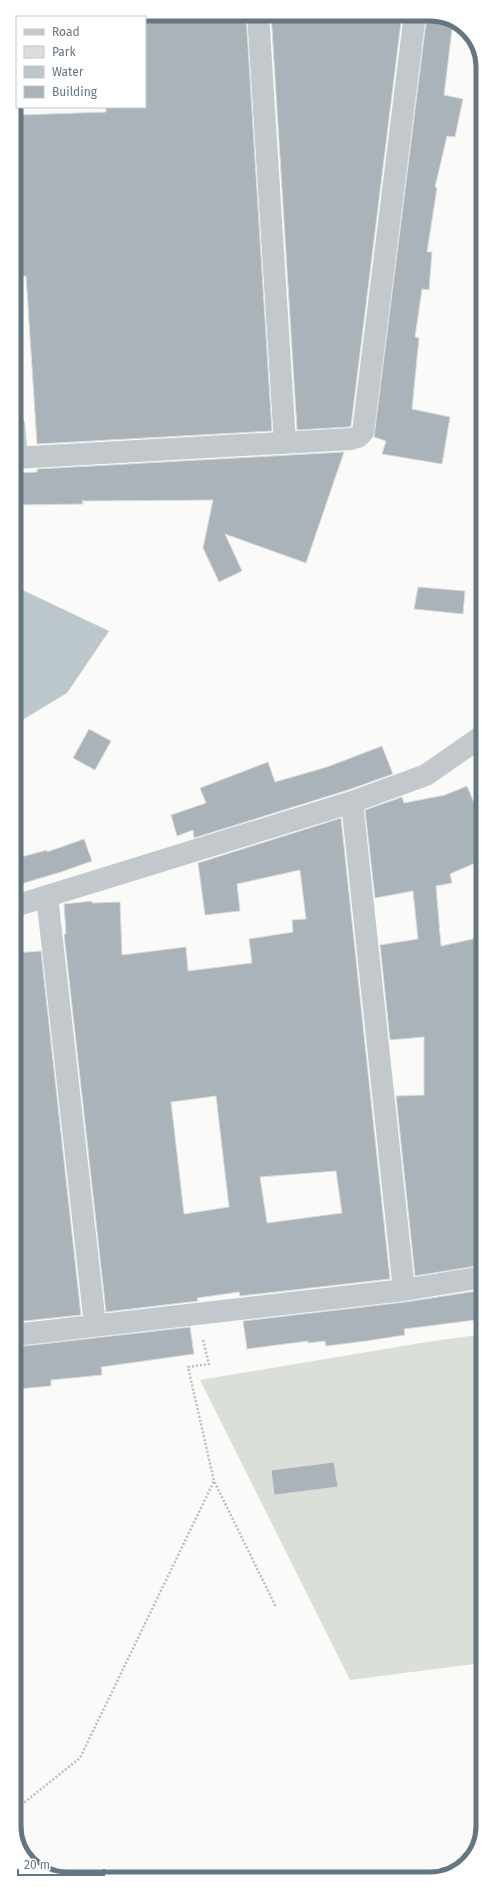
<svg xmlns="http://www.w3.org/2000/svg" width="497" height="1893" viewBox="0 0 497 1893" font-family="'Fira Sans',sans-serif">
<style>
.green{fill:#dadfd7}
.water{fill:#bbc7cb}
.building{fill:#aab3b9;stroke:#dcdcda;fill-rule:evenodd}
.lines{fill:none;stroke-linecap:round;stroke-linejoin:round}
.path{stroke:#bbbfc2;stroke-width:2.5;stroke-dasharray:2 2;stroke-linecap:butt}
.minor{stroke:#c3c8cc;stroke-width:22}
.rim{fill:none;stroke:#657683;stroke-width:5}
</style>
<rect width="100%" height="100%" fill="#fafaf8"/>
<path class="green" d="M483 1334V1666L482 1663 350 1680 200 1380 421 1343Z"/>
<path class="water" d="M14 586 109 631 67 693 14 725Z"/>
<path class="building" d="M145 14H246L272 431 37 444 26 276H14L19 115 106 112V107H145Z
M271 14H402L351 426 349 427 297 430Z
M427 14H437L453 21 444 95 463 99 455 137 447 136 435 187 437 188 427 252H432L429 290 422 289 415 337 419 338 412 409 450 417 442 464 382 454 386 441 374 437Z
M344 452 306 563 225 534 242 571 219 582 203 548 213 500 82 501 83 504 14 505V473L37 472V469Z
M418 587 465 591 463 614 414 609Z
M89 729 111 741 95 770 73 758Z
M382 746 393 774 348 790 194 838 193 830 177 836 171 815 206 803 200 788 268 762 275 782 327 767Z
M467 786 482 822V860L450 874 452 883 436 886 441 946 482 937V974L478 975 483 1023V1265L415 1276 396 1096 424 1095V1037L390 1040 380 945 418 939 413 891 375 898 365 810 402 797 404 803 445 795Z
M341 818 390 1279 240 1296 239 1292 197 1298 198 1301 106 1312 64 934H66L64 904 92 901V903L120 902 122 955 186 947 188 971 252 963 249 939 293 932 292 920 306 919 300 870 237 884 240 911 205 915 198 863ZM216 1096 229 1207 184 1214 171 1102ZM336 1171 342 1213 267 1223 260 1177Z
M84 839 92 861 61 872 14 886V859L47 850V852Z
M41 951 81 1315 15 1322V1192H17L15 1159 23 1158 15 1111V953Z
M483 1290V1319L404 1329 405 1335 366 1341 326 1346 325 1341 308 1343V1341L247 1349 243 1321 405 1302Z
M190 1327 194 1354 101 1367 102 1375 51 1380V1386L18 1389 17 1373H15V1347Z
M334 1462 338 1487 274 1495 271 1470Z"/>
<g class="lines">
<path class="path" d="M203 1340 209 1364 188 1367 214 1481 276 1607
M15 1810 80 1758 214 1481"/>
<path class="minor" d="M258 14 285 443
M14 425 17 458
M14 458 351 439 358 437 363 432 415 14
M352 802 404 1290
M47 896 95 1325
M15 906 352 802 426 775 482 736
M15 1335 404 1290 483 1277"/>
</g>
<path d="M0 0H497V1893H0ZM67 21H430A46 46 0 0 1 476 67V1826A46 46 0 0 1 430 1872H67A46 46 0 0 1 21 1826V67A46 46 0 0 1 67 21Z" fill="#fff" fill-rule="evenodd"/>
<path class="rim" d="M67 21H430A46 46 0 0 1 476 67V1826A46 46 0 0 1 430 1872H67A46 46 0 0 1 21 1826V67A46 46 0 0 1 67 21Z"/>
<rect x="16" y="16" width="130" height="92" fill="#ffffff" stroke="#c1c8cd"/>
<rect x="24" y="29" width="20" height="6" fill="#c3c8cc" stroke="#c1c8cd"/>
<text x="52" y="36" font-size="12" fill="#657683">Road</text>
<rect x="24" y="46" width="20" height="12" fill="#dadfd7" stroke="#c1c8cd"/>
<text x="52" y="56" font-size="12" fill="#657683">Park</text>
<rect x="24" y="66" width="20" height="12" fill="#bbc7cb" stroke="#c1c8cd"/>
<text x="52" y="76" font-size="12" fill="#657683">Water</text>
<rect x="24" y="86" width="20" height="12" fill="#aab3b9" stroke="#c1c8cd"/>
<text x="52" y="96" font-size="12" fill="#657683">Building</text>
<path d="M18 1869v6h86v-6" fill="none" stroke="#657683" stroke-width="2"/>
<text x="24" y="1869" font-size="12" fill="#657683" stroke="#ffffff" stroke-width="3" paint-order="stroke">20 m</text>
</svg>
